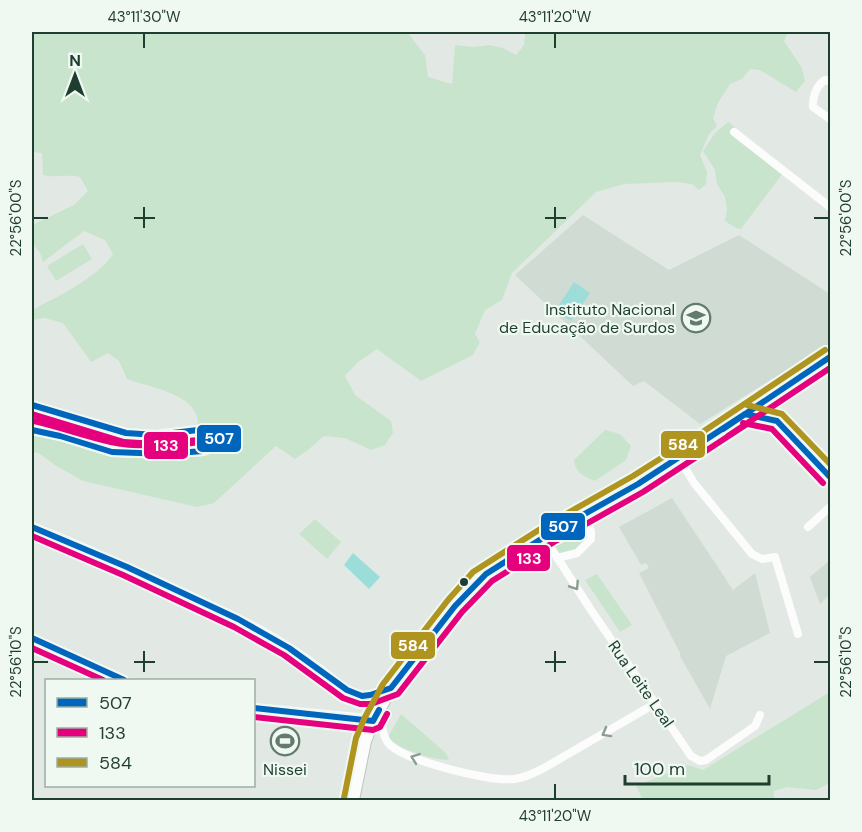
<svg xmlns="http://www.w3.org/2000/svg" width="862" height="832" viewBox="0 0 862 832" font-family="'DM Sans',sans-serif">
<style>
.built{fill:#cfdbd3}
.green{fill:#c9e4cc}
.water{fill:#9dddd9}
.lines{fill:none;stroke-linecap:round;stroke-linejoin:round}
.secondary-casing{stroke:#bbc6bf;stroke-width:14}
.minor{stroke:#fbfcfb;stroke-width:8}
.tertiary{stroke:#fbfcfb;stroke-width:10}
.secondary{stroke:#fbfcfb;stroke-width:12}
.bus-1-casing{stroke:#f0f8f2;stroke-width:10}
.bus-2-casing{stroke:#f0f8f2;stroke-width:10}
.bus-3-casing{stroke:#f0f8f2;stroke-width:10}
.bus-1{stroke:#0065bd;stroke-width:6}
.bus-2{stroke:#e5007d;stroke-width:6}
.bus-3{stroke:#af9520;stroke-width:6}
.oneway{stroke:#8c9d95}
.ticks{fill:none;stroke:#1e3e2f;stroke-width:2}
.bus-dot{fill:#1e3e2f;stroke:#f0f8f2;stroke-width:2}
.labels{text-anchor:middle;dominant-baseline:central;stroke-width:4.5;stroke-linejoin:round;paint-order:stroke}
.poi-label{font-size:16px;fill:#1e3e2f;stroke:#f0f8f2;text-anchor:end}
.street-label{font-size:16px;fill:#1e3e2f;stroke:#f0f8f2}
.line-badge{stroke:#f0f8f2;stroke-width:2}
.badge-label{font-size:16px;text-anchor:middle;font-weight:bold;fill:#fff}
.neatline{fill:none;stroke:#1e3e2f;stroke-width:2}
.ticks-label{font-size:15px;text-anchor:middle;fill:#1e3e2f}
</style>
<rect width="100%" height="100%" fill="#e2e9e4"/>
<path class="built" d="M583 215 669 270 739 235 830 294V343L700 424 644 381 633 386 515 275Z
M672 498 733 590 755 573 770 633 726 656 710 709 680 656V653L639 573 649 568 646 563 641 565 619 527Z
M830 560V594L820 604 810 577Z"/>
<path class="green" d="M32 32H407L425 55 428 77 452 84 455 45 474 47 490 45 503 48 516 55 524 45 525 32H788L784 41 802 68 805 81 796 92 760 70 750 69 742 79 730 84 718 103 713 118 717 126 709 134 700 155 707 172 706 184 699 190 692 184 675 182 624 184 596 192 512 273 502 300 485 310 475 334 480 342 473 355 421 381 377 349 357 363 345 376 355 395 391 421 393 433 385 445 371 450 345 438 324 436 308 450 295 459 276 446 214 503 197 507 83 481 55 465 40 454 32 451V412L130 440 156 442 199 437C198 431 199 423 197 417 191 393 148 387 127 379L119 361 108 353 91 362 63 323 44 318 32 320V310C57 297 97 278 113 254L105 240 84 231 43 262 40 253 32 243V225L74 205 88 191 80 177C67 174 56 178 43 175L42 153 32 152Z
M728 122 735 127 732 132 783 173 741 229 736 228 725 221 727 210 725 197 717 184 715 170 703 151 715 133Z
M83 244 92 259 56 281 47 266Z
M605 430 620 434 631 446 626 460 595 481C584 476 576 474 574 460Z
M315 519 341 542 327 559 299 534Z
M583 526 588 528 589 535C581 547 573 555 558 553L552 546Z
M597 574 632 625 620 632 585 580Z
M830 692V783L816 790 787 787 774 791V800H643L636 786 688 765 703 770Z
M401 714 446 753 449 760C433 760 397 749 388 737Z"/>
<path class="water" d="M574 282 590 293 571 321 555 311Z
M353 553 380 577 369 589 344 565Z"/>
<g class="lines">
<g class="secondary-casing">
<path id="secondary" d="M745 414 777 421 830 477
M353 800 365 741 373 721 391 688 455 606 479 579 549 534 638 484 709 439 830 357"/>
</g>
<path class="minor" d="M830 81 825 80C817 85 812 97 813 107L830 119
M734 132 830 207
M679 458 694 483 752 554 762 559 775 557 798 634
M808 527 830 507
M544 537 591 610 691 756 700 761 706 760 755 726 760 715
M557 558 577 553 591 539V531L582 515
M380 710C382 721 381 736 390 745 407 761 490 782 514 779 525 778 534 773 544 768L656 703"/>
<path class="tertiary" d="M32 405 126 433 156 435 206 429 214 431 219 438 216 446 203 451 166 454 112 452 60 436 32 430
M32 527C83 547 133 570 183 593 235 617 277 636 323 672 349 692 358 705 391 688
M32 638 124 680
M254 708 357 718 373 721"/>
<use href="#secondary" class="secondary"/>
<g class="bus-1-casing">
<path id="bus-1" d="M32 405 126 433 156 435 206 429 214 431 219 438 216 446 203 451 166 454 112 452 60 436 32 430
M745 414 777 421 830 477
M723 429 830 357
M32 527 127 567 238 619 289 648 347 690 362 696 370 695 391 688 455 606 486 574 549 534 638 484 745 414
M32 638 124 680
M254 708 373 721 379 710"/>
</g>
<g class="bus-2-casing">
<path id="bus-2" d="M32 414 124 442 156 444 209 439C189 447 132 447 111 442 85 436 60 427 34 421
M743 423 772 429 823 483
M728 436 830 368
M32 536 123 575 234 627 284 655 343 698 360 704H371L398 694 462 612 492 581 554 542 643 492 750 422
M32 648 103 680
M254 717 373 730 380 727 387 714"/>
</g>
<g class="bus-3-casing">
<path id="bus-3" d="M747 405 782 414 830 464
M344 798 356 738 365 717 383 684 448 600 473 572 545 526 633 476 704 431 825 350"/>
</g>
<use href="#bus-1" class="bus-1"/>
<use href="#bus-2" class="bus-2"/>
<use href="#bus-3" class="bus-3"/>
</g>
<defs><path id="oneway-chevron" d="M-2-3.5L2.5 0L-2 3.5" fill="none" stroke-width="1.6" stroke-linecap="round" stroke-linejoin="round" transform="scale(1.5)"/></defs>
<g class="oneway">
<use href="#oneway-chevron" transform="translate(575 586) rotate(57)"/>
<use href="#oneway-chevron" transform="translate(606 733) rotate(151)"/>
<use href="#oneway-chevron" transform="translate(415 758) rotate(-160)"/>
</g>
<path class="ticks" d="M144 33V48M555 33V48M144 207V228M555 207V228M33 218H48M134 218H155M545 218H566M814 218H829M144 651V672M555 651V672M33 662H48M134 662H155M545 662H566M814 662H829M555 784V799"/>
<defs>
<g id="school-ring" transform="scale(1.5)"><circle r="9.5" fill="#f0f8f2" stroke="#637a6e" stroke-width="1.5"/><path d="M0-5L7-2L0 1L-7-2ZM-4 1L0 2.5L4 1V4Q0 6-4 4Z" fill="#637a6e"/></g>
<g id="stadium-ring" transform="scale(1.5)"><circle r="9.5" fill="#f0f8f2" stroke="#637a6e" stroke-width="1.5"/><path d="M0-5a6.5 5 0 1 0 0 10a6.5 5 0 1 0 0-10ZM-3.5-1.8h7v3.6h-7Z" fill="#637a6e"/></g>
</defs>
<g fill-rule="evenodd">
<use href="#school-ring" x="696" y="318"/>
<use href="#stadium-ring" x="285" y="741"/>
</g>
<circle class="bus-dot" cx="464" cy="582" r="5"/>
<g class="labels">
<g class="poi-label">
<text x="675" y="309">Instituto Nacional<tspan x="675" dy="18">de Educação de Surdos</tspan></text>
<text x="285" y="769" text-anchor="middle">Nissei</text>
</g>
<g class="street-label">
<text transform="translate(641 684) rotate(55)">Rua Leite Leal</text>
</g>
</g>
<g class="line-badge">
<rect x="196" y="424" width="46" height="29" rx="6" fill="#0065bd"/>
<rect x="660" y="430" width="46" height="29" rx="6" fill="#af9520"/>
<rect x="143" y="431" width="46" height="29" rx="6" fill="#e5007d"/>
<rect x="540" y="512" width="46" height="29" rx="6" fill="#0065bd"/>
<rect x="506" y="544" width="45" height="28" rx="6" fill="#e5007d"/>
<rect x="390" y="631" width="46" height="29" rx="6" fill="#af9520"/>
</g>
<g class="badge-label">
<text x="219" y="444">507</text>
<text x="683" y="450">584</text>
<text x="166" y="451">133</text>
<text x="563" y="532">507</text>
<text x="529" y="564">133</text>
<text x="413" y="651">584</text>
</g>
<rect width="862" height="832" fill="none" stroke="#f0f8f2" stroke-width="66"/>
<rect x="45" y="679" width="210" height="108" fill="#f0f8f2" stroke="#9caea4" stroke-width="1.5"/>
<rect x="57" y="698" width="30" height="9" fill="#0065bd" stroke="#9caea4" stroke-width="1.5"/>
<text x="99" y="709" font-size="18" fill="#1e3e2f">507</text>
<rect x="57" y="728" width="30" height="9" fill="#e5007d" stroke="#9caea4" stroke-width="1.5"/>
<text x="99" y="739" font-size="18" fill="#1e3e2f">133</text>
<rect x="57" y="758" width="30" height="9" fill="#af9520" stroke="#9caea4" stroke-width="1.5"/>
<text x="99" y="769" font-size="18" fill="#1e3e2f">584</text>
<g transform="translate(75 75)" stroke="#f0f8f2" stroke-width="4.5" paint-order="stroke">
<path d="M0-4.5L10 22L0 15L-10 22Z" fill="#1e3e2f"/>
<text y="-9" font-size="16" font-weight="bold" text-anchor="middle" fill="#1e3e2f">N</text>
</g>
<path d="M625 775v9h144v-9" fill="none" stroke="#1e3e2f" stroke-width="3"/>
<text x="634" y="775" font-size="18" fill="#1e3e2f" stroke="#f0f8f2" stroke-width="4.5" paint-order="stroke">100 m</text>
<rect x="33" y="33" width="796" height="766" class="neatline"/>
<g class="ticks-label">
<text x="144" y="22">43°11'30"W</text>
<text x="555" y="22">43°11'20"W</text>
<text transform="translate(16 218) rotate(-90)" y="5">22°56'00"S</text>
<text transform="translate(846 218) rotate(-90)" y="5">22°56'00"S</text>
<text transform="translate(16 662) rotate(-90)" y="5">22°56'10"S</text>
<text transform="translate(846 662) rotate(-90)" y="5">22°56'10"S</text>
<text x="555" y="821">43°11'20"W</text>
</g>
</svg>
